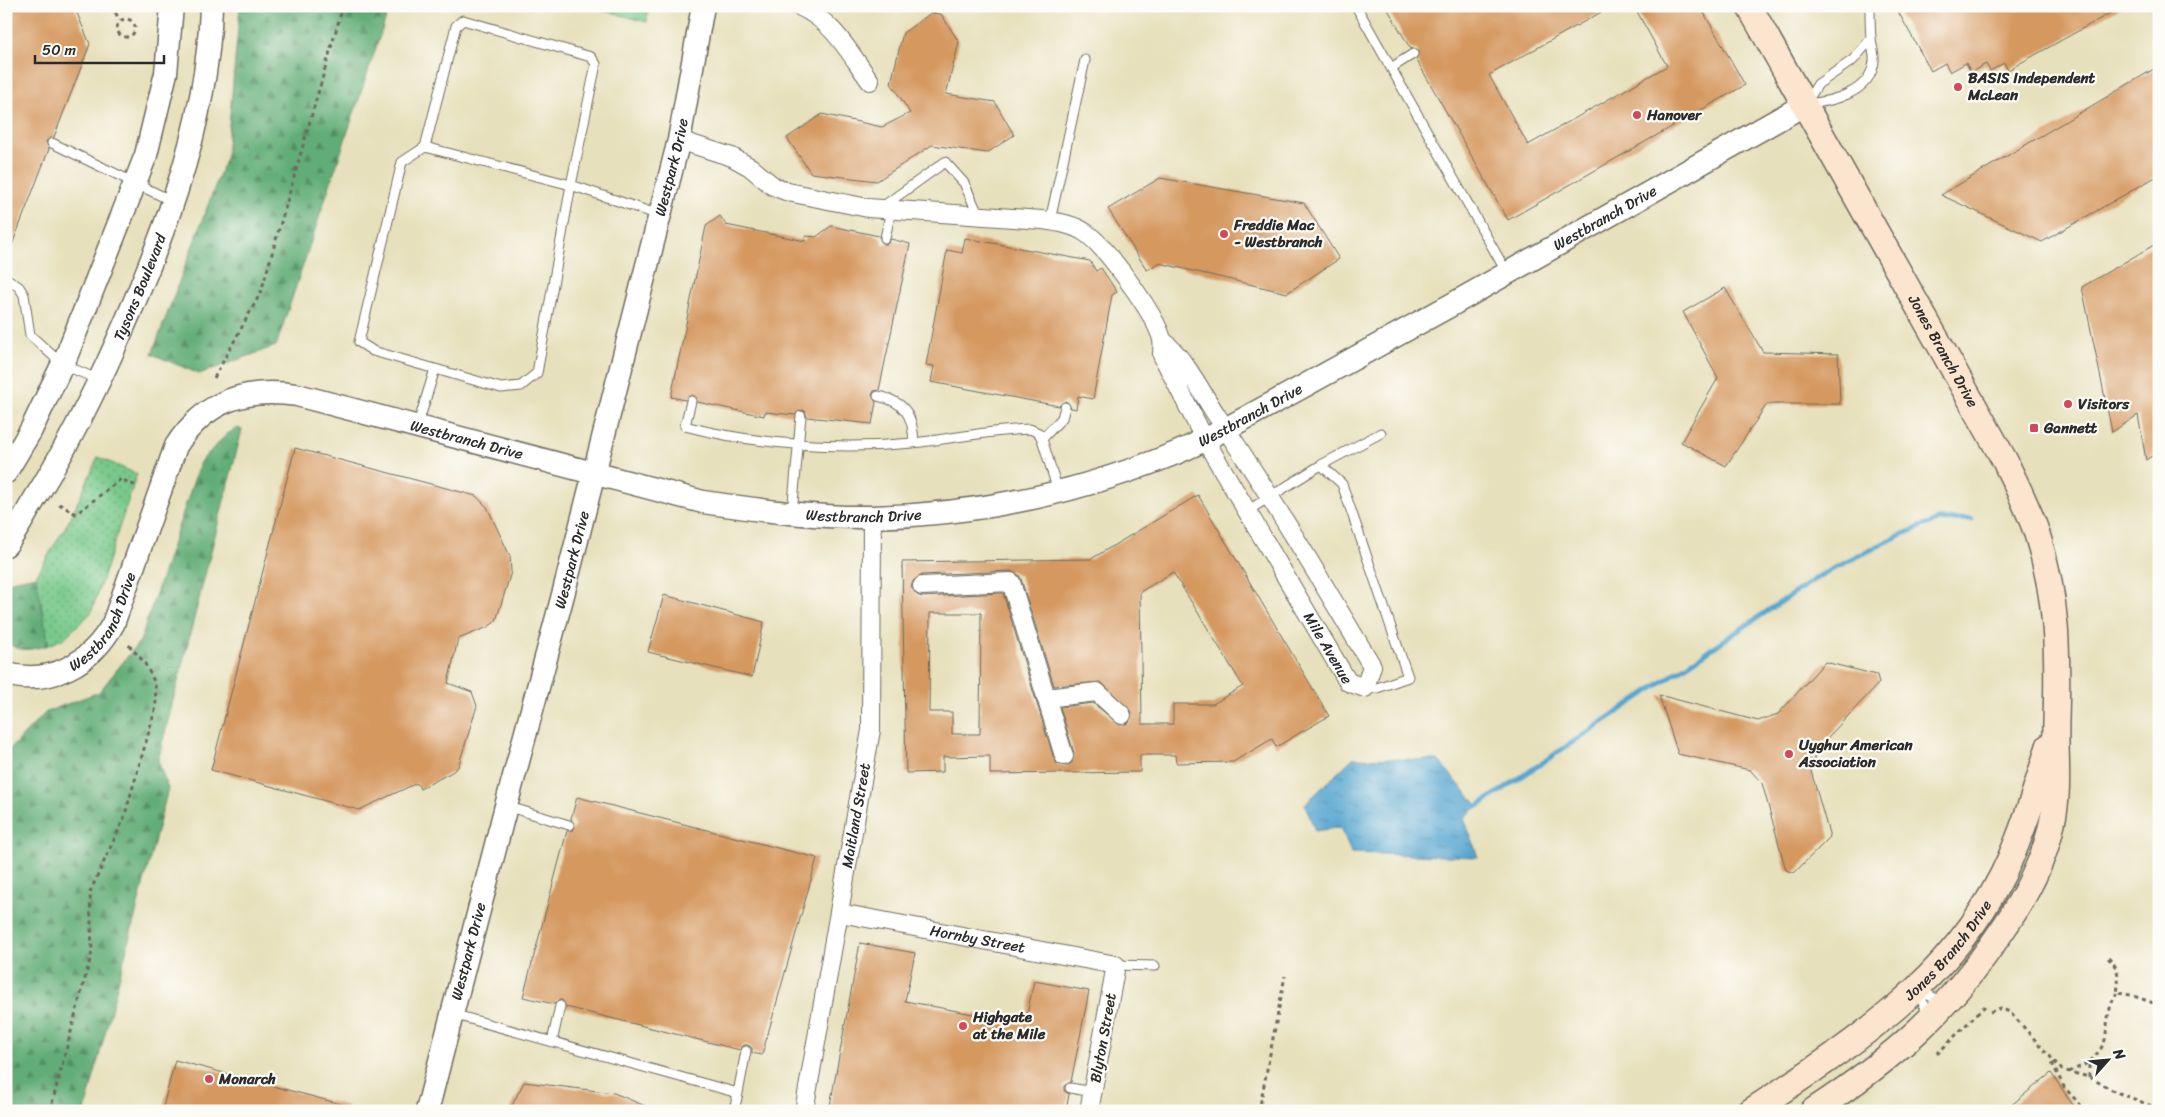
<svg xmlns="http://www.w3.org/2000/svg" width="2165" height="1117" viewBox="0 0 2165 1117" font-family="Sriracha,sans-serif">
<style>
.grass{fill:url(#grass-tufts);stroke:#527a5b}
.forest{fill:url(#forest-firs);stroke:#466c51}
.garden{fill:url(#garden-dots);stroke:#527a5b}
.water{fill:url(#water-ripples);stroke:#40687e}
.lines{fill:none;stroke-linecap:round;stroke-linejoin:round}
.stream{stroke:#56a6d0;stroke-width:5}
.building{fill:#d59960;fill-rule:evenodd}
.service-casing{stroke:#6d6a5e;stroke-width:11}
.minor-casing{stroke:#6d6a5e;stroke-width:20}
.tertiary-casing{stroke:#6d6a5e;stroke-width:25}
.secondary-casing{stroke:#6d6a5e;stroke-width:28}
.path{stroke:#6d6a5e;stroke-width:3;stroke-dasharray:4 4;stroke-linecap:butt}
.service{stroke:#fff;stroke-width:9}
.minor{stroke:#fff;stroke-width:18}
.tertiary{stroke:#fff;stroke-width:22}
.secondary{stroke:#fce5cf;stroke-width:25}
.poi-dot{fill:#d1495b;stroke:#fdfcf7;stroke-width:2}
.labels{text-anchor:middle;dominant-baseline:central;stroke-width:4.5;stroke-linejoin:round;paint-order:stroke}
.poi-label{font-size:15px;font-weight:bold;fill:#2b2b2b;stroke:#fdfcf7;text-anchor:start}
.street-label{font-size:15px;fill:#2b2b2b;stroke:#fdfcf7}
</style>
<defs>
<pattern id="grass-tufts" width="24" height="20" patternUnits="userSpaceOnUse" patternTransform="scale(1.25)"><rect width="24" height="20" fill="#78c98b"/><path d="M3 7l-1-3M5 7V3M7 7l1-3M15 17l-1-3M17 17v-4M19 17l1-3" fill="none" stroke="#63a372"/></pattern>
<pattern id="forest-firs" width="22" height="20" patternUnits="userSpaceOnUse" patternTransform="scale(1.25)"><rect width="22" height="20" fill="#62ad77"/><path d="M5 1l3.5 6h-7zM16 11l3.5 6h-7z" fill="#518d62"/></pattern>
<pattern id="garden-dots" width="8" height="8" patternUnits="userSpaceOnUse" patternTransform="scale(1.25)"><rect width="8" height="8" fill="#78c98b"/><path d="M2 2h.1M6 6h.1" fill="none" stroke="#63a372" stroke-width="1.8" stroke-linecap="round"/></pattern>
<pattern id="water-ripples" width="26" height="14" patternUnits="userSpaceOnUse" patternTransform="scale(1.25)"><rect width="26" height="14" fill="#56a6d0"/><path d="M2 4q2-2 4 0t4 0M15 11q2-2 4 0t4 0" fill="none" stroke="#4787a9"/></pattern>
</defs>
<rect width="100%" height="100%" fill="#fdfcf7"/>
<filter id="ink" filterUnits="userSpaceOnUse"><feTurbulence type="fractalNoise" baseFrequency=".02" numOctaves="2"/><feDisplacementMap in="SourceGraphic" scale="10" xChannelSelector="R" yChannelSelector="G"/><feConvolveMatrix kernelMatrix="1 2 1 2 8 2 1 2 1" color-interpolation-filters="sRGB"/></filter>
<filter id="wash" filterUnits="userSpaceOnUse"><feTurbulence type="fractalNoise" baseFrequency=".0096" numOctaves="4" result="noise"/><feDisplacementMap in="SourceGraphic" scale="20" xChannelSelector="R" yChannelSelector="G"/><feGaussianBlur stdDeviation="1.12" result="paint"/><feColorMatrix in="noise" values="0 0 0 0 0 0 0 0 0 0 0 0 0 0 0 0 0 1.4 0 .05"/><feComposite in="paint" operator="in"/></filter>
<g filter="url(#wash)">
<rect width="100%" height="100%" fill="#e7e0bc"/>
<path class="grass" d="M586 6H648L647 22Z"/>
<path class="forest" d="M240 6H390L276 346 199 374 152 354 226 157Z
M238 428 242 430 158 760 168 789 85 1111H6V753L46 712 99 692 140 641 200 462 227 434Z
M36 576 49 645C33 649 19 654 6 641V589L11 581Z"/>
<path class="garden" d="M98 457 137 474 91 613 63 639 49 645 36 576 71 517Z"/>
<path class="water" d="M1353 758 1438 760 1478 806 1464 818 1478 857 1351 853 1341 827 1315 831 1305 804Z"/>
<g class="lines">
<path class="stream" d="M1478 806 1821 575 1898 536 1938 520 1972 519"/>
</g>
<g id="blocks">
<path class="building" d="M6 6H74L90 44 54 137 46 141 49 149 7 258Z
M1386 6H1612L1489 75 1528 145 1667 66 1634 6H1700L1745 85 1508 220 1416 59 1418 51 1410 48Z
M1895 6H2123L2008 70 2004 63 1990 71 1986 64 1971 72 1966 63 1950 72 1945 63 1931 71Z
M931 13 941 14 959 42 946 94 995 102 1014 135 987 153 932 145 877 181 811 173 787 138 822 114 882 127 910 113 891 83 903 33Z
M2159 66V175L2042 242 1941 195Z
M1160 178 1304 203 1339 259 1287 293 1159 263 1147 270 1108 209Z
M720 216 726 225 805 241 806 236 816 237 831 226 879 236 883 244H887L891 239 910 244 879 390 874 391 872 395 876 402 872 424 807 417 805 411 801 410 795 415 765 412 764 416 697 402 696 397 692 395 685 400 671 397 706 226Z
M965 238 1090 261 1096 271 1101 268 1117 292 1112 295 1093 399 1078 396 1076 409 1071 408 1066 401 1059 406 931 382 934 366 926 365 947 250 962 253Z
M2159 242V451L2146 460 2138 415 2112 432 2082 287Z
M1725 288 1763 352 1838 354 1840 404H1767L1726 466 1681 442 1718 378 1683 312Z
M295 448 476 496 487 507 510 556 511 572 496 621 488 627 458 639 448 683 472 692 477 706 458 767 452 772 420 789 417 783 359 810 211 770Z
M1198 495 1329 716 1276 747 1272 739 1233 762 1176 763 1175 755H1140V772L990 774V756L943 757V772L906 773 902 562 1091 559ZM1011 571 1019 575 1021 579 1054 686 1101 682 1132 712 1129 723 1120 725 1093 703 1060 707 1074 753 1072 763 1067 766 1057 764 1054 759 1003 593 922 597 917 595 911 587 913 581 922 575ZM1173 572 1243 686 1213 704H1173V724H1142L1140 592ZM930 613H981L980 734H952V712H929Z
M664 595 764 622 752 677 648 652Z
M1825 662 1877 675 1879 683 1816 750 1811 771 1830 837 1794 873 1786 870 1762 783 1750 770 1678 754 1659 695 1758 721 1778 714Z
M577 797 817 858 762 1055 752 1053V1048L748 1045H744L740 1050 566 1007 562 1000H558L554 1004 523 997 567 831 573 830 575 826 571 819Z
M860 943 915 953 905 1001 1025 1024 1034 981 1089 991 1071 1082 1064 1086V1091L1069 1094 1066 1111H829Z
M175 1060 348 1106 347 1111H162Z
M2051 1073 2077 1111H2004Z
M524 1082 614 1093 657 1111H509Z"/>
</g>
</g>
<g filter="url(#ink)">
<use href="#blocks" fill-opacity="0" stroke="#6d6a5e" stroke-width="1"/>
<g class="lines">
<g class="service-casing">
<path id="service" d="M1356 6 1507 273
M1391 68 1413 54
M1806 103 1818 84 1853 60 1871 39
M1806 104C1831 102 1871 93 1874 61 1875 53 1871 46 1871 38 1870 27 1870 17 1870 6
M52 143 172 201
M425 147 456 26 463 20 591 57 596 64 571 185 537 373 521 386 501 388 373 351 359 342 402 162 425 147 571 185 659 215
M882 207 945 162 964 183 979 216
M1050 221 1085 60
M885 238 891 210
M6 278 19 287 24 295 30 335 62 364 99 380
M878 396C906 402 913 416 914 443
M691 401 685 426C755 445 841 450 913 443 952 439 991 430 1030 429L1039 433 1042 439 1062 418 1065 407
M417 427 435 369
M1042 439 1058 491
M1321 465 1342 484 1408 677 1377 688H1365
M1247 511 1321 465 1381 433
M792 513 801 416
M506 806 569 825
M1116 965 1155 966
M1918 989 1928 1016
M1918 989 1943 1003
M452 1014 738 1093 734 1111
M552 1042 560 1006
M1070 1088 1093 1092
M738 1093 746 1051"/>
</g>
<g class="minor-casing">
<g id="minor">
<path d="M799 6C834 22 848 51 870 81"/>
<path id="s1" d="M679 140 732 157 750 167 773 186 788 192 868 208 1042 220C1057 222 1073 224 1086 233 1106 247 1157 316 1162 340 1163 345 1162 350 1162 355L1205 440 1348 682 1365 688 1372 666C1322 582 1272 497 1217 416 1200 390 1186 360 1162 340"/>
<path d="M922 586 1011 582 1064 756"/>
<path d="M1046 698 1097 692 1122 715"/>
<path id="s2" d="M840 913 1116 965 1089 1111"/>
<path id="s3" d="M804 1111 871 730 872 517"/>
</g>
</g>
<g class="tertiary-casing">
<g id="tertiary">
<path d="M6 472 31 430 66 357 146 155 166 73 172 6"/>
<path id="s4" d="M6 545C17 531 25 515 34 500 62 456 85 411 107 364 158 252 208 130 211 6"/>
<path id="s5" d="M6 674C51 686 91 663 113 624L176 446C205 401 245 387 297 395L703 502C759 510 815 518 872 517 974 515 1077 493 1171 455 1207 441 1239 421 1273 403 1333 370 1393 337 1453 304 1570 237 1688 172 1804 105"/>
<path id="s6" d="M427 1111 506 806 564 591 679 140 703 6"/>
</g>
</g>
<g class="secondary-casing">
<g id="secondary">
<path id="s7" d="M1749 6 2005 461C2016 485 2029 509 2037 534 2058 600 2058 654 2056 721 2055 756 2060 789 2052 823 2044 863 2024 899 2001 932 1948 1011 1892 1059 1813 1111"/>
<path id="s8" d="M1751 1111C1850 1046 1948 984 2003 874 2023 833 2036 789 2049 746"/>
</g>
</g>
<path class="path" d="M111 6 120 20
M117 28a9 9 0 1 1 18 0a9 9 0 1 1-18 0Z
M214 378 261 292 343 6
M59 504 76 514 121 479 136 486
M2108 958C2120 968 2119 979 2117 993L2131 995 2159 1005
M1990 1012 2001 1008 2011 1013 2062 1070 2089 1077 2114 1091 2159 1109
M1937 1054 1985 1006
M2052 1063 2064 1087 2086 1111
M2069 1072 2088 1063
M2089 1077V1063C2095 1056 2102 1049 2105 1040 2108 1023 2107 1008 2117 993
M50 1111 92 952 90 892 124 818 156 707 155 683 144 662 128 644
M1259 1111 1285 976"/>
<use href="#service" class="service"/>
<use href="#minor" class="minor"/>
<use href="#tertiary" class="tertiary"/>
<use href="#secondary" class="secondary"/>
</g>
</g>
<g class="poi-dot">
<circle cx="1958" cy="87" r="5"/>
<circle cx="1637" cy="115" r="5"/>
<circle cx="1224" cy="234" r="5"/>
<circle cx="2068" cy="404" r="5"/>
<rect x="2029" y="423" width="10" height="10" rx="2.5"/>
<circle cx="1789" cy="754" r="5"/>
<circle cx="963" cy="1026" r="5"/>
<circle cx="209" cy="1079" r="5"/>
</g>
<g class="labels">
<g class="poi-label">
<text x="1968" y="78">BASIS Independent<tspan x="1968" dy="17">McLean</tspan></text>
<text x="1647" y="115">Hanover</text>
<text x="1234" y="225">Freddie Mac<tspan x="1234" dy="17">- Westbranch</tspan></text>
<text x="2078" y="404">Visitors</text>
<text x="2044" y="428">Gannett</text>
<text x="1799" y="745">Uyghur American<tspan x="1799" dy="17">Association</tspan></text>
<text x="973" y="1017">Highgate<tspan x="973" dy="17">at the Mile</tspan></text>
<text x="219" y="1079">Monarch</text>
</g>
<g class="street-label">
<text stroke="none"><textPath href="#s6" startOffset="975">Westpark Drive</textPath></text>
<text stroke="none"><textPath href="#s5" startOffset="1848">Westbranch Drive</textPath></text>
<text stroke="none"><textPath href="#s4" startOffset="291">Tysons Boulevard</textPath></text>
<text stroke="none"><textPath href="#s7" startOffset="396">Jones Branch Drive</textPath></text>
<text stroke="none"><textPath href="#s5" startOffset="1442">Westbranch Drive</textPath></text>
<text stroke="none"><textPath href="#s5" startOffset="632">Westbranch Drive</textPath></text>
<text stroke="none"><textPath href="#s5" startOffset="1038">Westbranch Drive</textPath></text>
<text stroke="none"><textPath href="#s6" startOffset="570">Westpark Drive</textPath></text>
<text stroke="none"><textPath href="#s5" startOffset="124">Westbranch Drive</textPath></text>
<text stroke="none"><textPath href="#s1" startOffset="909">Mile Avenue</textPath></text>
<text stroke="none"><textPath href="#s3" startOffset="300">Maitland Street</textPath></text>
<text stroke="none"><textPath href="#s2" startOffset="140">Hornby Street</textPath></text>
<text stroke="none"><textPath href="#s8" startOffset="256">Jones Branch Drive</textPath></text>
<text stroke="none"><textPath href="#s6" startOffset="165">Westpark Drive</textPath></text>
<text transform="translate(1103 1038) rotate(-80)">Blyton Street</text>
</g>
</g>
<rect width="2165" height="1117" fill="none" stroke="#fdfcf7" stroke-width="25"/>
<g transform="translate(2108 1060) rotate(63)" stroke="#fdfcf7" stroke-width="4" paint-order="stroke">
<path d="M0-4L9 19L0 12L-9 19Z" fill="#2b2b2b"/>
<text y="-8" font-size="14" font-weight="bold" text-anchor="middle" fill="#2b2b2b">N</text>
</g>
<path d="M35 55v8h129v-8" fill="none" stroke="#2b2b2b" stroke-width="2.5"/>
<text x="42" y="55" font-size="15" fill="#2b2b2b" stroke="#fdfcf7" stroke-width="4" paint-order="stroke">50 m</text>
</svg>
